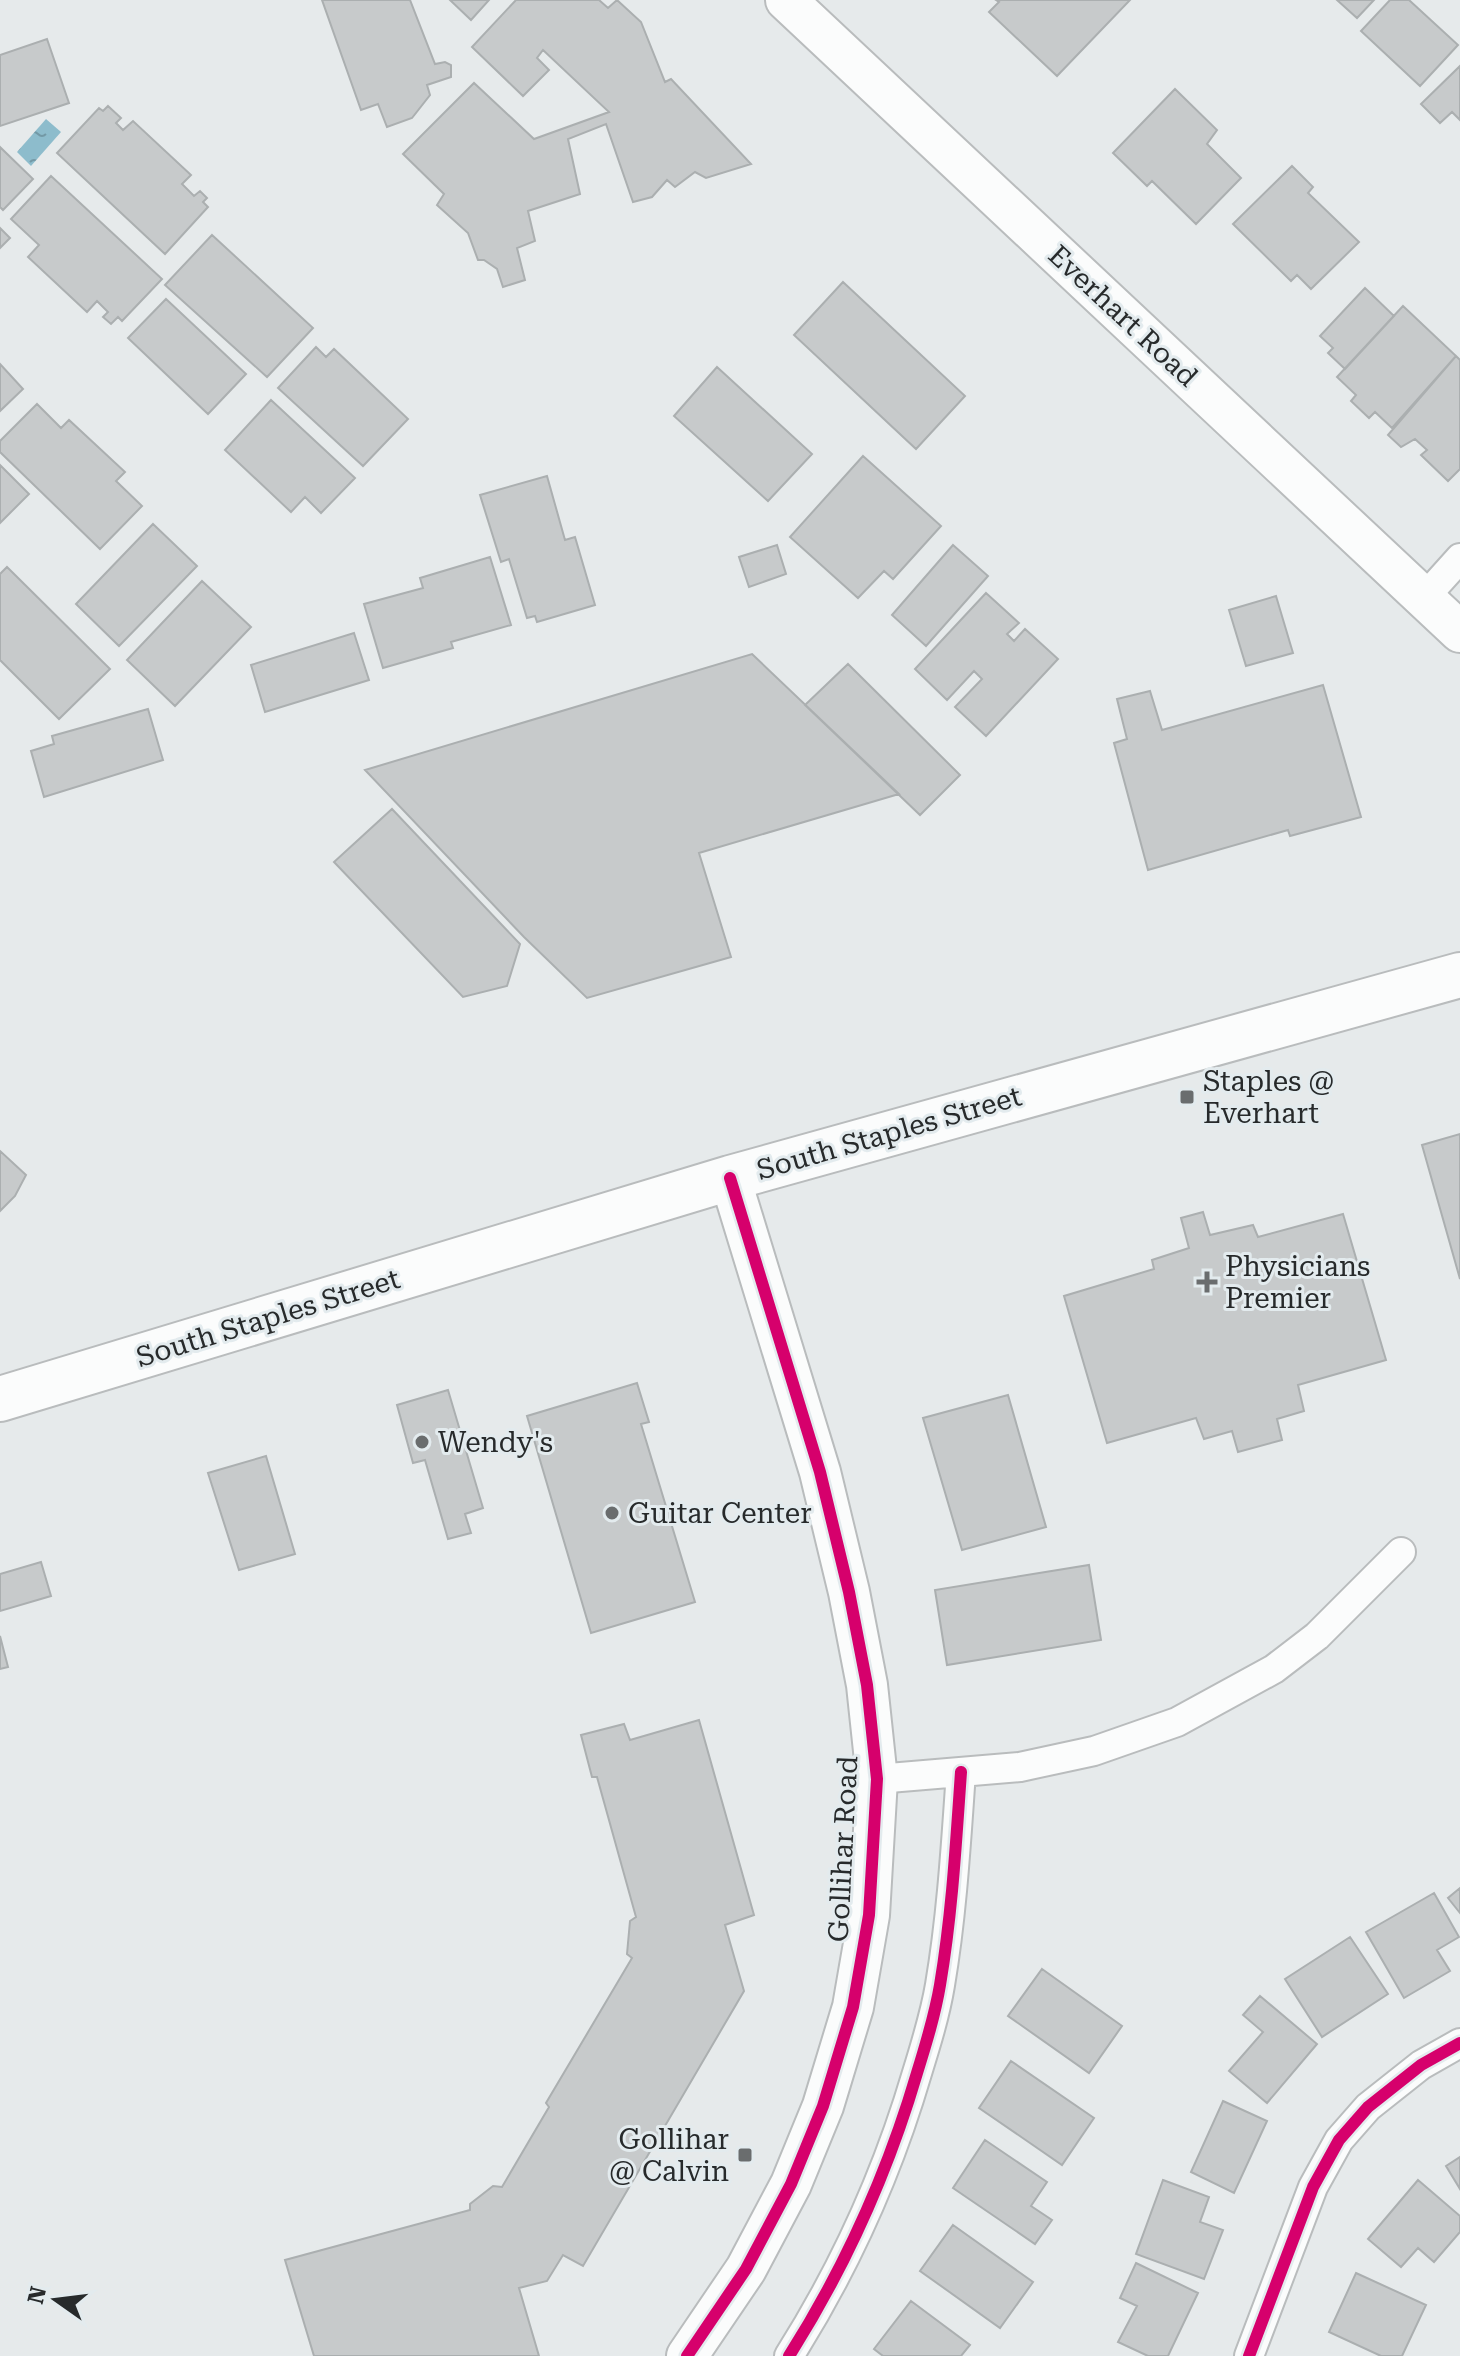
<svg xmlns="http://www.w3.org/2000/svg" width="1460" height="2356" viewBox="0 0 1460 2356" font-family="'Roboto Serif',serif">
<style>
.water{fill:url(#water-ripples)}
.building{fill:#c7cacb;stroke:#abafb0;stroke-width:2}
.lines{fill:none;stroke-linecap:round;stroke-linejoin:round}
.street-casing{stroke:#b9bcbd;stroke-width:32}
.secondary-casing{stroke:#b9bcbd;stroke-width:44}
.primary-casing{stroke:#b9bcbd;stroke-width:48}
.street{stroke:#fbfcfc;stroke-width:28}
.secondary{stroke:#fbfcfc;stroke-width:40}
.primary{stroke:#fbfcfc;stroke-width:44}
.cycleway-casing{stroke:#e3ebee;stroke-width:17}
.cycleway{stroke:#d6006c;stroke-width:12}
.poi-dot{fill:#6a6d6e;stroke:#e3ebee;stroke-width:3}
.labels{text-anchor:middle;dominant-baseline:central;stroke-width:6;stroke-linejoin:round;paint-order:stroke}
.street-label{font-size:28px;fill:#272a2b;stroke:#e3ebee}
.poi-label{font-size:28px;fill:#272a2b;stroke:#e3ebee;text-anchor:start}
</style>
<defs>
<pattern id="water-ripples" width="26" height="14" patternUnits="userSpaceOnUse" patternTransform="scale(2)"><rect width="26" height="14" fill="#8dbccc"/><path d="M2 4q2-2 4 0t4 0M15 11q2-2 4 0t4 0" fill="none" stroke="#7399a6"/></pattern>
</defs>
<rect width="100%" height="100%" fill="#e6eaeb"/>
<path class="water" d="M46 119 61 132 31 166 17 152Z"/>
<path class="building" d="M322 0H410L435 64 445 62 451 65V77L427 85 430 95 412 118 387 127 378 104 361 110Z
M450 0H489L471 20Z
M516 0H599L608 8 617 0 641 22 665 82 671 79 751 164 706 178 695 172 675 187 667 180 652 197 633 202 606 124 568 139 580 194 528 211 535 241 517 248 525 280 503 287 497 269 484 260H478L468 233 437 205 444 194 403 154 474 83 534 139 609 112 543 50 537 58 549 70 523 96 472 47Z
M996 0H1130L1057 76 989 12 999 2Z
M1337 0H1374L1357 18Z
M1390 0H1409L1458 45 1420 86 1361 31Z
M47 39 69 103 0 126V55Z
M1460 66V120L1452 112 1440 123 1421 104Z
M1175 89 1217 130 1207 144 1241 178 1196 224 1152 181 1147 186 1113 153Z
M108 106 121 118 116 123 123 130 133 121 191 175 182 184 194 196 200 191 207 198 203 202 208 207 165 254 57 153 99 108 103 111Z
M0 147 33 179 3 210 0 207Z
M1292 166 1313 187 1308 193 1359 242 1311 289 1297 275 1291 281 1233 224Z
M51 176 162 279 122 321 118 317 111 324 103 317 108 312 97 301 87 312 28 257 39 245 11 219Z
M0 228 10 238 0 248Z
M212 235 313 328 267 377 165 285Z
M843 282 965 396 916 449 794 335Z
M1365 288 1394 316 1345 369 1328 353 1333 348 1320 336Z
M166 299 246 374 208 414 128 338Z
M1403 306 1456 356 1392 428 1375 412 1369 418 1351 401 1356 395 1337 377Z
M316 347 326 357 334 349 408 419 363 466 278 388Z
M1456 356 1460 360V469L1448 481 1421 455 1427 450 1415 439 1401 447 1388 435Z
M0 364 23 389 0 411Z
M717 367 812 454 768 501 674 416Z
M271 400 355 478 321 513 305 497 291 512 225 450Z
M37 404 61 428 69 420 125 472 116 481 142 506 100 549 0 452V441Z
M863 456 941 526 893 579 884 571 858 598 790 537Z
M0 465 29 494 0 523Z
M547 476 565 540 575 537 595 605 537 622 535 616 527 618 509 559 501 562 480 495Z
M153 524 197 566 119 646 76 604Z
M777 545 786 574 749 587 739 557Z
M953 545 988 576 926 646 892 615Z
M490 557 511 625 451 642 453 648 383 668 364 604 423 588 420 578Z
M7 567 110 669 59 719 0 660V574Z
M202 581 251 627 175 706 127 660Z
M986 593 1019 623 1007 634 1014 641 1025 629 1058 659 986 736 955 707 982 679 974 671 947 700 915 669Z
M1276 596 1293 653 1246 666 1229 610Z
M354 633 369 680 265 712 251 665Z
M752 654 899 794 699 853 731 957 587 998 524 937 365 770Z
M848 664 960 775 920 815 805 705Z
M1323 685 1361 817 1290 836 1288 830 1148 870 1114 743 1127 739 1117 699 1150 691 1162 730Z
M148 709 163 760 44 797 31 751 54 744 52 736Z
M392 809 520 944 507 986 463 997 334 862Z
M1460 1134V1279L1422 1145Z
M0 1151 26 1175 15 1196 0 1211Z
M1203 1212 1210 1235 1253 1225 1258 1237 1343 1214 1386 1360 1298 1385 1304 1411 1277 1419 1282 1440 1238 1452 1232 1431 1204 1439 1196 1418 1107 1443 1064 1296 1154 1269 1152 1260 1189 1248 1181 1218Z
M637 1383 649 1422 641 1424 695 1602 591 1633 527 1416Z
M448 1390 483 1508 465 1514 471 1533 448 1539 425 1460 413 1463 397 1405Z
M1008 1395 1046 1527 962 1550 923 1418Z
M266 1456 295 1554 239 1570 208 1473Z
M41 1562 51 1596 0 1611V1574Z
M1089 1565 1101 1640 947 1665 935 1590Z
M0 1636 8 1667 0 1669Z
M699 1720 754 1915 725 1925 744 1991 583 2266 563 2255 547 2281 519 2288 539 2356H314L285 2260 470 2210V2204L493 2186 502 2187 549 2107 546 2103 632 1958 627 1954 630 1921 636 1917 597 1777H592L581 1735 624 1724 630 1740Z
M1460 1888V1913L1448 1898Z
M1434 1893 1459 1937 1437 1950 1450 1971 1404 1998 1366 1932Z
M1350 1937 1388 1994 1322 2037 1285 1979Z
M1042 1969 1122 2026 1089 2073 1008 2016Z
M1260 1996 1317 2044 1267 2103 1229 2071 1263 2032 1243 2015Z
M1011 2061 1094 2118 1062 2165 979 2108Z
M1223 2101 1267 2121 1234 2193 1191 2172Z
M985 2140 1047 2182 1031 2206 1052 2220 1035 2244 953 2188Z
M1460 2157V2189L1446 2166Z
M1163 2180 1209 2197 1200 2222 1223 2230 1204 2279 1136 2254Z
M1418 2180 1460 2216V2232L1434 2262 1418 2248 1401 2267 1368 2239Z
M953 2225 1033 2282 1000 2328 920 2271Z
M1136 2263 1198 2293 1168 2356H1148L1118 2342 1137 2306 1120 2298Z
M1356 2273 1426 2305 1402 2356H1381L1329 2332Z
M911 2301 970 2345 961 2356H883L874 2349Z"/>
<g class="lines">
<g class="street-casing">
<path id="street" d="M1424 598 1460 558
M877 1779 1020 1767 1094 1751 1177 1722 1274 1669 1317 1636 1401 1552
M789 2356C846 2266 887 2175 917 2073 926 2044 935 2015 940 1985 952 1914 956 1843 961 1772
M1249 2356 1313 2187 1339 2140 1368 2107 1421 2065 1460 2043"/>
</g>
<g class="secondary-casing">
<path id="secondary" d="M786 0 1460 632
M687 2356 746 2269 791 2184 823 2106 853 2007 869 1915 877 1779 867 1685 849 1592 820 1472 730 1178"/>
</g>
<g class="primary-casing">
<path id="primary" d="M0 1399 730 1178 1460 975"/>
</g>
<use href="#street" class="street"/>
<use href="#secondary" class="secondary"/>
<use href="#primary" class="primary"/>
<g class="cycleway-casing">
<path id="cycleway" d="M687 2356 746 2269 791 2184 823 2106 853 2007 869 1915 877 1779 867 1685 849 1592 820 1472 730 1178
M789 2356C846 2266 887 2175 917 2073 926 2044 935 2015 940 1985 952 1914 956 1843 961 1772
M1249 2356 1313 2187 1339 2140 1368 2107 1421 2065 1460 2043"/>
</g>
<use href="#cycleway" class="cycleway"/>
</g>
<g class="poi-dot">
<rect x="1179" y="1089" width="16" height="16" rx="4"/>
<path d="M1203 1270h8v8h8v8h-8v8h-8v-8h-8v-8h8z"/>
<circle cx="422" cy="1442" r="8"/>
<circle cx="612" cy="1513" r="8"/>
<rect x="737" y="2147" width="16" height="16" rx="4"/>
</g>
<g class="labels">
<g class="street-label">
<text transform="translate(1123 316) rotate(43)">Everhart Road</text>
<text transform="translate(889 1133) rotate(-16)">South Staples Street</text>
<text transform="translate(268 1318) rotate(-17)">South Staples Street</text>
<text transform="translate(843 1849) rotate(-87)">Gollihar Road</text>
</g>
<g class="poi-label">
<text x="1203" y="1081">Staples @<tspan x="1203" dy="32">Everhart</tspan></text>
<text x="1225" y="1266">Physicians<tspan x="1225" dy="32">Premier</tspan></text>
<text x="438" y="1442">Wendy's</text>
<text x="628" y="1513">Guitar Center</text>
<text x="729" y="2139" text-anchor="end">Gollihar<tspan x="729" dy="32">@ Calvin</tspan></text>
</g>
</g>
<g transform="translate(56 2300) rotate(284)" stroke="#e3ebee" stroke-width="6" paint-order="stroke">
<path d="M0-6L14 30L0 20L-14 30Z" fill="#272a2b"/>
<text y="-12" font-size="22" font-weight="bold" text-anchor="middle" fill="#272a2b">N</text>
</g>
</svg>
